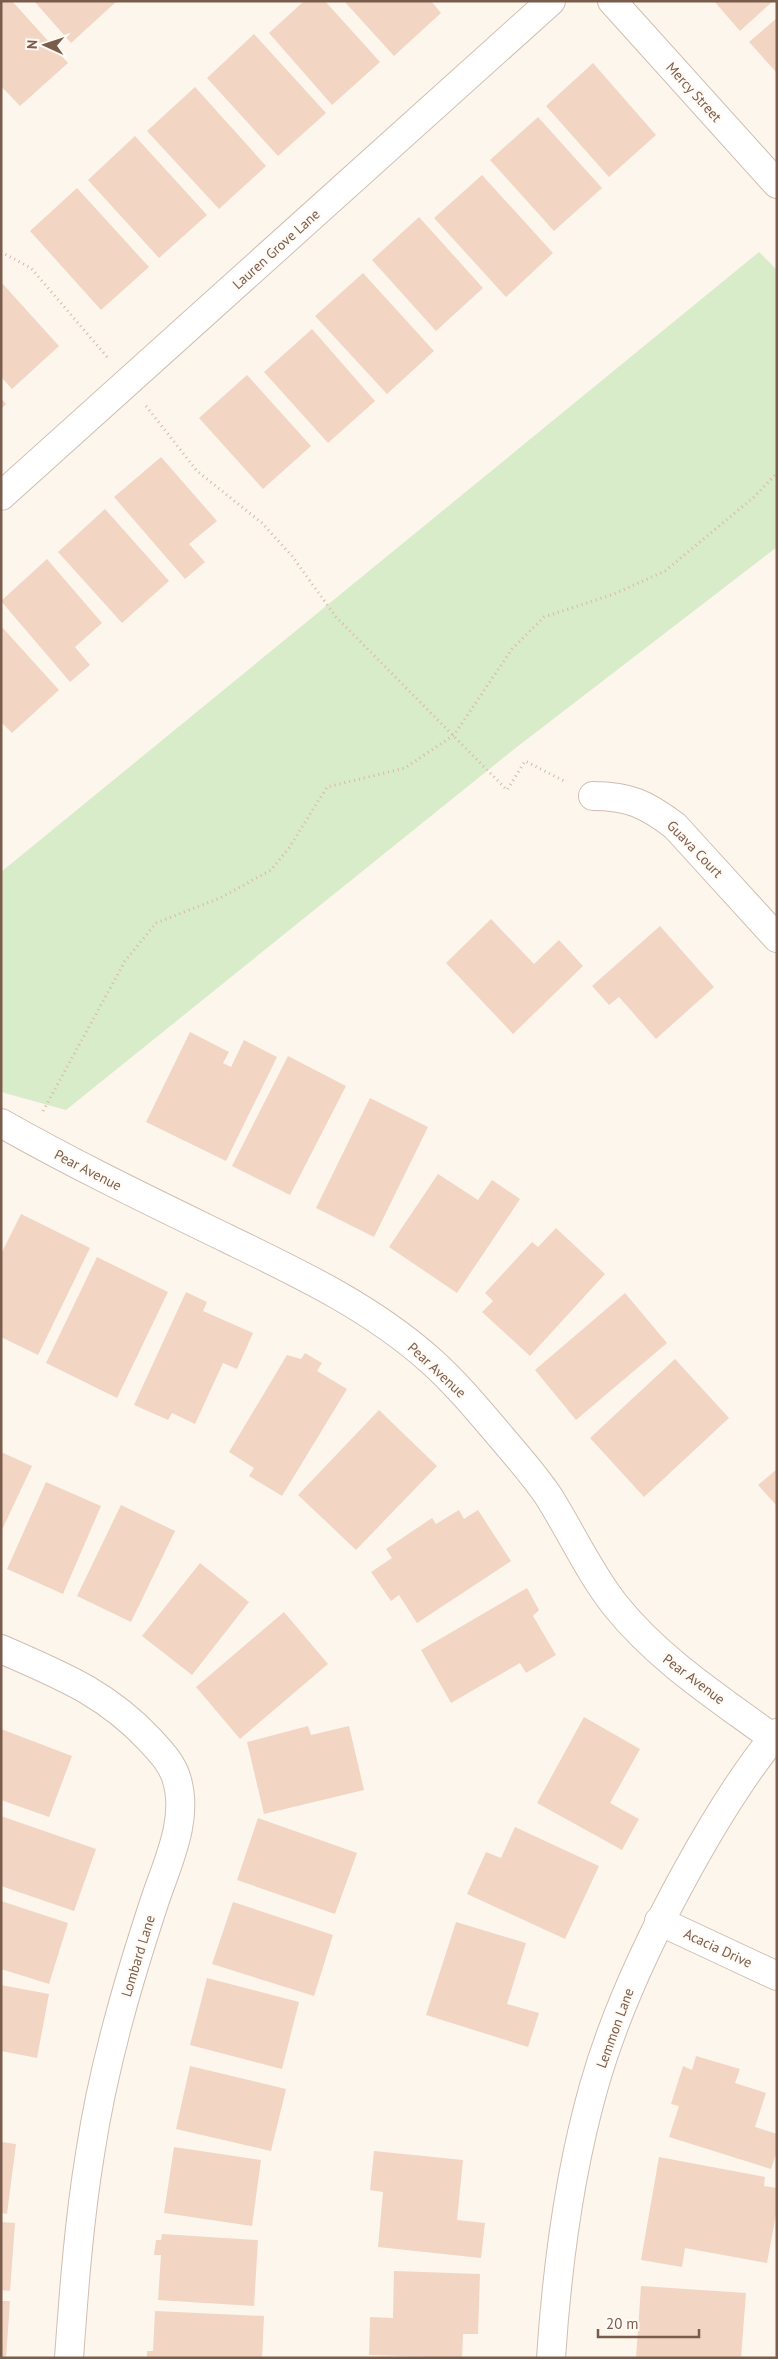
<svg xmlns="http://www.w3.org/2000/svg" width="778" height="2359" viewBox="0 0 778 2359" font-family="'PT Sans',sans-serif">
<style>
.green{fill:#d8ecc9}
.building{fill:#f3d5c3}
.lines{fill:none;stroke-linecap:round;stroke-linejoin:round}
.minor-casing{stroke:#d1beb0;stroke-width:30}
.path{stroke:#d9b8a5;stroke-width:3;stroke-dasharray:1 4;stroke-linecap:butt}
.minor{stroke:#fff;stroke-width:28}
.labels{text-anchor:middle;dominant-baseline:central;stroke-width:4;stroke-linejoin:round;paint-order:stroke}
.street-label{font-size:14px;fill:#7a5c4d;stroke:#fffaf3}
</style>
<rect width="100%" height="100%" fill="#fdf6ec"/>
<path class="green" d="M759 252 777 270V547L513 750 66 1110 1 1092V872Z"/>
<path class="building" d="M1 1H12L68 63 20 106 1 86Z
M34 1H117L71 43Z
M304 1H325L380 62 332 105 269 33Z
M344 1H431L441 13 394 56Z
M714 1H773L740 31Z
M777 18V73L749 42Z
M254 34 326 113 278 156 207 78Z
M593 63 656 135 609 177 546 106Z
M195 87 266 166 219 209 147 131Z
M538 117 602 188 554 231 490 160Z
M135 136 207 215 159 258 88 180Z
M482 175 553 253 506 297 434 218Z
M77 188 149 267 101 310 30 231Z
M419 217 483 288 436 331 372 260Z
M363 273 434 351 387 394 315 316Z
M1 282 59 346 12 389 1 377Z
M312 329 375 401 328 443 264 372Z
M247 375 311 446 263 489 199 418Z
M1 398 6 404 1 409Z
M161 457 217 521 189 544 205 562 185 579 114 497Z
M105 509 169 581 122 623 58 552Z
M47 559 102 623 75 647 90 665 70 682 1 601Z
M1 626 59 690 12 733 1 722Z
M491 919 534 964 559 940 583 966 513 1034 446 963Z
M660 926 714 987 656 1039 619 997 609 1005 592 986Z
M190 1032 229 1052 223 1063 231 1067 244 1040 277 1057 226 1161 146 1122Z
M288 1056 346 1086 290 1195 232 1166Z
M370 1098 428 1127 374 1237 316 1208Z
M438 1174 478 1200 492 1180 520 1199 457 1293 389 1247Z
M21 1214 90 1248 38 1355 1 1337V1254Z
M556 1228 605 1274 530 1356 482 1312 493 1301 485 1293 532 1242 538 1247Z
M97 1257 168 1292 117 1398 46 1363Z
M186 1292 207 1302 203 1311 253 1333 237 1369 223 1363 195 1424 172 1413 168 1420 134 1405Z
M625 1293 667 1343 576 1420 535 1370Z
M305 1353 322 1363 317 1371 347 1389 282 1496 249 1476 254 1468 229 1452 287 1355 301 1359Z
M675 1359 729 1418 644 1497 590 1438Z
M379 1410 437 1466 356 1550 298 1495Z
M1 1452 32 1466 1 1532Z
M777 1469V1506L758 1485Z
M46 1482 101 1506 63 1594 7 1569Z
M121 1505 175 1531 131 1622 77 1596Z
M459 1510 464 1519 478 1510 511 1561 417 1623 399 1595 391 1601 371 1572 392 1558 386 1549 432 1518 436 1524Z
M200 1563 249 1602 192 1675 142 1636Z
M527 1588 539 1610 533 1616 556 1655 526 1673 520 1663 451 1703 421 1650Z
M284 1612 328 1664 240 1739 196 1687Z
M584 1717 640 1749 610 1803 639 1819 622 1850 537 1803Z
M308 1726 311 1735 349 1726 364 1790 264 1814 247 1742Z
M1 1729 72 1756 49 1817 1 1800Z
M1 1816 96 1849 74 1911 1 1886Z
M258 1818 357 1853 335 1914 237 1880Z
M515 1827 599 1866 565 1939 467 1894 486 1852 501 1858Z
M1 1901 68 1923 49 1984 1 1969Z
M233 1902 333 1935 314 1996 212 1964Z
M456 1922 526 1943 507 2004 539 2013 528 2047 426 2015Z
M207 1978 299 2002 282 2069 190 2045Z
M1 1985 49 1994 37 2058 1 2051Z
M696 2056 740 2069 735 2083 766 2093 755 2127 777 2134V2151L771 2169 669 2137 679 2106 671 2104 683 2066 692 2070Z
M190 2066 286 2089 271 2151 176 2129Z
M1 2142 16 2144 7 2214 1 2213Z
M174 2147 261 2160 252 2226 164 2213Z
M374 2151 463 2160 457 2220 485 2223 481 2258 378 2247 383 2192 370 2190Z
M659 2157 765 2177 764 2186 777 2188V2209L767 2263 685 2248 682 2267 641 2260Z
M1 2222 15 2223 10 2291 1 2290Z
M162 2234 258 2240 254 2306 158 2300 161 2255H154L156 2240H161Z
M394 2271 480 2274 478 2334H463L462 2358 369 2355 370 2317 393 2318Z
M641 2286 746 2293 741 2358H636Z
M1 2301H10L6 2358H1Z
M155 2311 264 2316 262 2358H147V2351H153Z"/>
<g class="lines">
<g class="minor-casing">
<path id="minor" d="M612 1 777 184
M1 496 551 1
M593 796C629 796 646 804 675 826L777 938
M1 1123C75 1165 150 1201 226 1238 298 1273 369 1306 430 1360 456 1383 479 1411 502 1438 518 1457 535 1476 549 1497 571 1532 589 1572 615 1605 658 1659 717 1697 773 1738
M1 1649C60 1675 105 1692 150 1740 160 1751 171 1762 176 1777 190 1819 167 1863 154 1903 127 1985 103 2068 90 2154 79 2221 74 2289 69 2358
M659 1921 777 1976
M551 2358C557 2267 569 2174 594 2086 615 2012 651 1936 688 1869 714 1822 742 1775 777 1733"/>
</g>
<path class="path" d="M1 252 31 268 108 358
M146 406 197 471 262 523 292 556 336 617 507 790 525 761 566 782
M43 1111 125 961 156 923 220 898 271 870 289 848 327 787 405 768 454 735 512 649 544 617 614 594 665 571 754 497 777 473"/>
<use href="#minor" class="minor"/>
</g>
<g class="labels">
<g class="street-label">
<text transform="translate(694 92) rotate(48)">Mercy Street</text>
<text transform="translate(276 249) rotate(-42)">Lauren Grove Lane</text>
<text transform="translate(695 849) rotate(46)">Guava Court</text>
<text transform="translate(88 1170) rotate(27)">Pear Avenue</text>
<text transform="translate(437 1370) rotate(43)">Pear Avenue</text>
<text transform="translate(694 1679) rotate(37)">Pear Avenue</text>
<text transform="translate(718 1948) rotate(25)">Acacia Drive</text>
<text transform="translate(138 1956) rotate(-73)">Lombard Lane</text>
<text transform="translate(615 2028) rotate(-70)">Lemmon Lane</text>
</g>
</g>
<rect width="778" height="2359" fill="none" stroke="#7a5c4d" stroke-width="5"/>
<g transform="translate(45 45) rotate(273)" stroke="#fffaf3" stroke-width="4" paint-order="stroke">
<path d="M0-4L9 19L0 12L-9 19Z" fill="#7a5c4d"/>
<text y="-8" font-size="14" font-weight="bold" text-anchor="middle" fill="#7a5c4d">N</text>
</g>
<path d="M598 2329v8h101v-8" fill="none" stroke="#7a5c4d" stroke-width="2.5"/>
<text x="606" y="2329" font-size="15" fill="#7a5c4d" stroke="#fffaf3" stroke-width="4" paint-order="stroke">20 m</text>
</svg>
